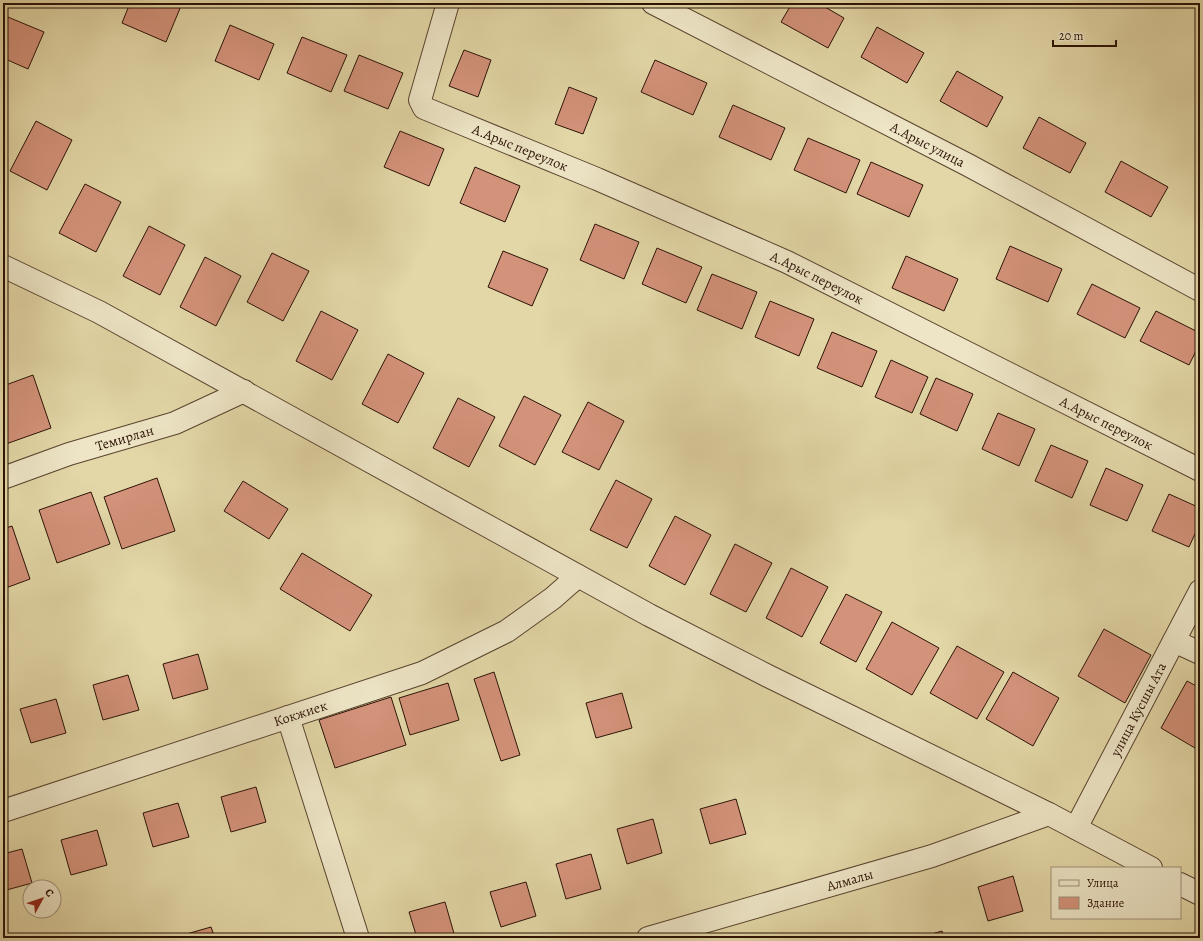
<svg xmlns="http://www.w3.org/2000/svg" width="1203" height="941" viewBox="0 0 1203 941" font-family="Alegreya,serif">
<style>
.building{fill:#d3927a;stroke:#2b1205}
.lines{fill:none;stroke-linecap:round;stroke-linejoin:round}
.minor-casing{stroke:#59432e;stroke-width:24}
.minor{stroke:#ede5c6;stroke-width:22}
.labels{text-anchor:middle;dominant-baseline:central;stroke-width:4;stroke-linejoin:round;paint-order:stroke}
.street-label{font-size:14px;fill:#2b1205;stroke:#ede5c6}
</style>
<rect width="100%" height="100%" fill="#e3d7a7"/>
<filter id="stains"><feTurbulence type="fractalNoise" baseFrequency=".005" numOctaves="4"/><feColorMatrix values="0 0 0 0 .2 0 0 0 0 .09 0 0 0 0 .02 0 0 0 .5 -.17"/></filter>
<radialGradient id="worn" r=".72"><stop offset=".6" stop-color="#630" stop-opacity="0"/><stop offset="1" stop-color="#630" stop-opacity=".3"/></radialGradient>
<path class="building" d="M130 3H174L181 6 166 42 122 23Z
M792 3H818L844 18 828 48 781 22Z
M3 15 44 32 28 69 3 58Z
M230 25 274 44 259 80 215 61Z
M877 27 924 53 907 83 861 57Z
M302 37 347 55 331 92 287 73Z
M464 50 491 60 478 97 449 86Z
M359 55 403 73 388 109 344 91Z
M655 60 707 83 693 115 641 92Z
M957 71 1003 97 987 127 940 101Z
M569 87 597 98 583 134 555 124Z
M733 105 785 128 771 160 719 137Z
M1039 117 1086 143 1070 173 1023 148Z
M36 121 72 140 47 190 10 171Z
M400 131 444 149 429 186 384 167Z
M808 138 860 160 846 193 794 170Z
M1121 161 1168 187 1151 217 1105 192Z
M871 162 923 185 909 217 857 194Z
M475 167 520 186 505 222 460 203Z
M85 184 121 202 96 252 59 233Z
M595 224 639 242 624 279 580 260Z
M149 226 185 245 160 295 123 276Z
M1010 246 1062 269 1048 302 996 279Z
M657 248 702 267 686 303 642 284Z
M503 251 548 269 532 306 488 287Z
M272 253 309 271 283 321 247 302Z
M906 256 958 279 944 311 892 288Z
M205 257 241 276 216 326 180 307Z
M712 274 757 292 742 329 697 310Z
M1092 284 1140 308 1125 338 1077 314Z
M770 301 814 319 799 356 755 337Z
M321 311 358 330 332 380 296 361Z
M1156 311 1200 333V343L1189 365 1140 341Z
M832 332 877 351 862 387 817 368Z
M388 354 424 373 398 423 362 404Z
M891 360 928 377 912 413 875 397Z
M33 375 51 428 3 445V386Z
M936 378 973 394 957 431 920 414Z
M524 396 561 415 535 465 499 446Z
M458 398 495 417 469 467 433 448Z
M588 402 624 421 599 470 562 452Z
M998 413 1035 429 1019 466 982 449Z
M1051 445 1088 461 1072 498 1035 481Z
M1106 468 1143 485 1127 521 1090 505Z
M157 478 175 531 122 549 104 497Z
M616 480 652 499 627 548 590 530Z
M243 481 288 509 269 539 224 511Z
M91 492 110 544 57 563 39 510Z
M1169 494 1200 508V523L1189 547 1152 531Z
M675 516 711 535 685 585 649 566Z
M12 526 30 579 3 589V529Z
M735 544 772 563 746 612 710 594Z
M302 553 372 595 350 631 280 589Z
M791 568 828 587 802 637 766 618Z
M846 594 882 612 856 662 820 643Z
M892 622 939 648 912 695 866 669Z
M1104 629 1151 655 1125 703 1078 676Z
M957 646 1004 672 977 719 930 693Z
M198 654 208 689 173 699 163 664Z
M494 672 520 755 501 761 474 679Z
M1013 672 1059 698 1033 746 986 719Z
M128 675 139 710 103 720 93 685Z
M1187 681 1200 688V751L1161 728Z
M448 683 459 720 410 735 399 698Z
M622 693 632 728 596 738 586 703Z
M391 697 406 745 335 768 319 720Z
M56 699 66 733 31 743 20 709Z
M256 787 266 822 231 832 221 797Z
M736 799 746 834 710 844 700 809Z
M178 803 189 837 153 847 143 813Z
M653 819 662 853 627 864 617 829Z
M97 830 107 865 71 875 61 840Z
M22 849 32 883 3 891V854Z
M591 854 601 889 566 899 556 864Z
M1013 876 1023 911 988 921 978 887Z
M526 882 536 916 501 927 490 892Z
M445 902 455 937 417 938 409 912Z
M211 927 215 938H176V937Z
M942 931 944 938H917Z
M319 933 321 938H307Z"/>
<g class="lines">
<g class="minor-casing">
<g id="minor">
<path id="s1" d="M448 3 420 100 424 108 597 179 787 262 1200 470"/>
<path id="s2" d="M653 3 968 165 1200 290"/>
<path d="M3 266 99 312 649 615 768 676 1049 814 1151 868"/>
<path id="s3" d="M3 478 69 454 175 423 244 391"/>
<path d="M1174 641 1200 653"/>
<path d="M288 717 358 938"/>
<path id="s4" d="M3 811 422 673 507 631 553 598 578 576"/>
<path id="s5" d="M1076 828 1200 591"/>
<path d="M1180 884 1200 894"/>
<path id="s6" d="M648 938 932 856 1049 814"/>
</g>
</g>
<use href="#minor" class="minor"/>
</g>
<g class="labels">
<g class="street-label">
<text stroke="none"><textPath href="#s2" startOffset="309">А.Арыс улица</textPath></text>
<text stroke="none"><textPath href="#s1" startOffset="214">А.Арыс переулок</textPath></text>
<text stroke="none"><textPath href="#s1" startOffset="538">А.Арыс переулок</textPath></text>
<text stroke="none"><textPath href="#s1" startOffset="862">А.Арыс переулок</textPath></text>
<text stroke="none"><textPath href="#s3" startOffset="128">Темирлан</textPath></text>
<text stroke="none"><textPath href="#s5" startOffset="134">улица Кусшы Ата</textPath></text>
<text stroke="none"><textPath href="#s4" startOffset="313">Кокжиек</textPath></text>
<text stroke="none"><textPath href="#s6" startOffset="210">Алмалы</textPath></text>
</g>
</g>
<rect width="1203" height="941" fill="none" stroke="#e3d7a7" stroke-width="16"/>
<rect x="4" y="4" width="1195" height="933" fill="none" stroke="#2b1205" stroke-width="2"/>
<rect x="8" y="8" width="1187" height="925" fill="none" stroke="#2b1205"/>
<rect x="1051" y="867" width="130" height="52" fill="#ede5c6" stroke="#9f9179"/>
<rect x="1059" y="880" width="20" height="6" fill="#ede5c6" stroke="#9f9179"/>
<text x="1087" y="887" font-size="12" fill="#2b1205">Улица</text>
<rect x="1059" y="897" width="20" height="12" fill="#d3927a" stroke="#9f9179"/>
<text x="1087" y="907" font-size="12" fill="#2b1205">Здание</text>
<g transform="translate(42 899) rotate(50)"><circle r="19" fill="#ede5c6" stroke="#9f9179"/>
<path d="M0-3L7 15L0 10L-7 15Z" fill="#8f2418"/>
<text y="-6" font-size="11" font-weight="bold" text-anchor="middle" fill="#2b1205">С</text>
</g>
<path d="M1053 40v6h63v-6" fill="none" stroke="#2b1205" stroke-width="2"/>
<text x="1059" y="40" font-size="12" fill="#2b1205" stroke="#ede5c6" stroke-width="3" paint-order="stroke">20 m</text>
<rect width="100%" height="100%" filter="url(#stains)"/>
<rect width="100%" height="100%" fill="url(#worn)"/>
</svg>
